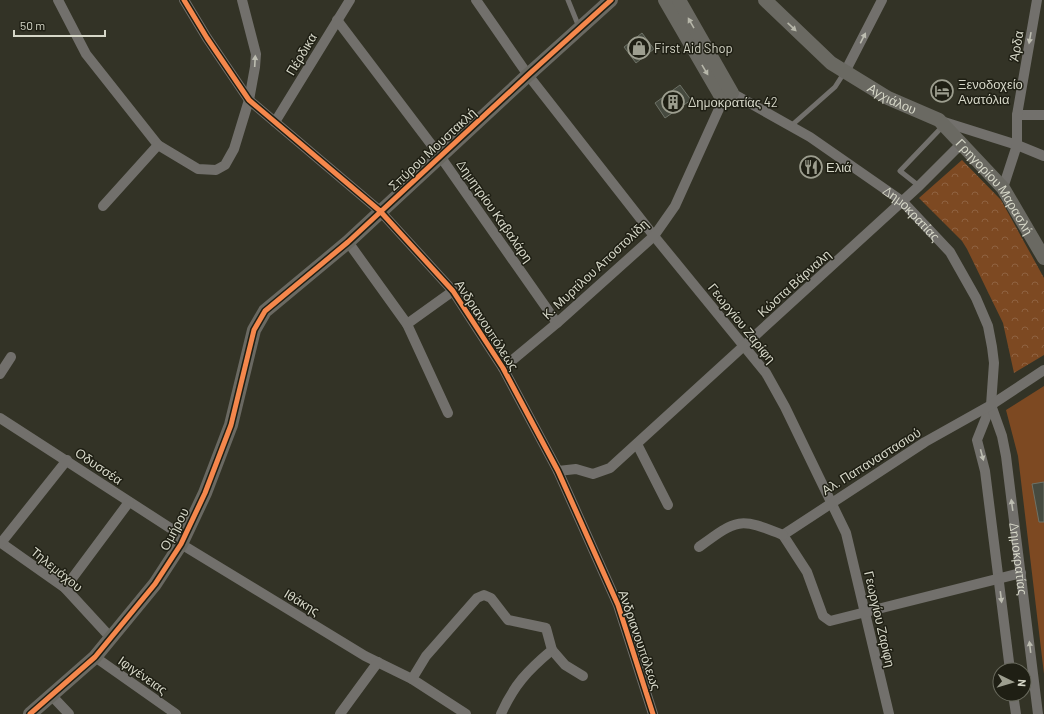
<svg xmlns="http://www.w3.org/2000/svg" width="1044" height="714" viewBox="0 0 1044 714" font-family="Barlow,sans-serif">
<style>
.park{fill:url(#park-crowns)}
.pitch{fill:#7d4922}
.building{fill:#464a3f;stroke:#6e7267}
.lines{fill:none;stroke-linecap:round;stroke-linejoin:round}
.lane{stroke:#72706c;stroke-width:5}
.street{stroke:#72706c;stroke-width:10}
.secondary{stroke:#6a6962;stroke-width:14}
.cycleway-casing{stroke:#1f1f14;stroke-width:8}
.cycleway{stroke:#f5874c;stroke-width:5}
.oneway{fill:#b6b6a9}
.oneway2{fill:#bdbdb1}
.labels{text-anchor:middle;dominant-baseline:central;stroke-width:3;stroke-linejoin:round;paint-order:stroke}
.street-label{font-size:13px;fill:#d6d7c8;stroke:#1f1f14}
.poi-label{font-size:13px;fill:#d6d7c8;stroke:#1f1f14;text-anchor:start}
</style>
<defs>
<pattern id="park-crowns" width="20" height="18" patternUnits="userSpaceOnUse"><rect width="20" height="18" fill="#7d4922"/><path d="M2 6a3 3 0 1 1 6 0M12 15a3 3 0 1 1 6 0" fill="none" stroke="#8f6241"/></pattern>
</defs>
<rect width="100%" height="100%" fill="#333326"/>
<path class="park" d="M962 160 1001 200 1044 278V355L1014 373 1003 323 967 249 962 241 919 198Z"/>
<path class="pitch" d="M1044 386V674L1018 456 1006 410Z"/>
<path class="building" d="M642 33 654 49 636 63 624 47Z
M680 85 691 100 665 118 655 103Z
M1044 482V522H1039L1032 484Z"/>
<g class="lines">
<path class="lane" d="M568 0 579 27
M792 125 835 87 844 73
M919 186 900 171 943 126"/>
<g class="street">
<path d="M58 0 86 54 158 145 198 169 216 170 225 165 234 149 249 100 255 67 256 54 242 0"/>
<path d="M184 0 207 38 249 100 380 211 453 291 503 368 558 471 618 605 653 714"/>
<path d="M476 0 528 75 654 236 766 373 785 407 846 533 889 714"/>
<path d="M337 20 440 156 557 323"/>
<path d="M845 72 882 0"/>
<path d="M1017 115H1044"/>
<path d="M941 121 1017 145 1044 156"/>
<path d="M275 122 350 0"/>
<path d="M1003 188 1017 145V115L1037 0"/>
<path d="M103 206 158 145"/>
<path d="M348 242 407 324 448 413"/>
<path d="M407 324 453 291"/>
<path id="s1" d="M503 368 557 323 654 236 675 206 723 100 732 93 810 137 902 201 950 252 976 298 988 326 992 347 994 363 991 405 977 440 985 471 1010 670"/>
<path d="M0 374 11 357"/>
<path id="s2" d="M991 405 1002 436 1006 456 1038 714"/>
<path d="M0 418 184 537"/>
<path d="M637 444 668 505"/>
<path d="M558 471 576 469 593 474 610 468 919 186 962 143"/>
<path d="M783 535 925 442 991 405 1044 370"/>
<path d="M783 535 807 572 823 616 830 621 1021 573"/>
<path d="M0 542 65 588 111 638"/>
<path d="M1 543 67 460"/>
<path d="M181 544 365 656 412 679"/>
<path d="M699 547C737 519 739 517 783 535"/>
<path d="M65 588 129 502"/>
<path d="M552 650 565 665 583 676"/>
<path d="M95 657 176 714"/>
<path d="M1013 694 1016 714"/>
<path d="M52 696 69 714"/>
<path d="M340 714 378 662"/>
<path d="M466 714 412 679 426 656 477 598 484 595 491 598 508 620 546 628 552 650C527 671 514 685 501 714"/>
</g>
<g class="secondary">
<path d="M665 0 723 100"/>
<path d="M679 0 732 93"/>
<path id="s3" d="M765 0 831 63 888 98 939 120 1003 188 1044 258"/>
<path d="M30 714 95 657 155 584 181 544 205 493 231 425 254 330 265 311 348 242 528 75 611 0"/>
</g>
<g class="cycleway-casing">
<path id="cycleway" d="M184 0 207 38 249 100 380 211 453 291 503 368 558 471 618 605 653 714
M30 714 95 657 155 584 181 544 205 493 231 425 254 330 265 311 348 242 528 75 611 0"/>
</g>
<use href="#cycleway" class="cycleway"/>
</g>
<defs><path id="oneway-solid" d="M-6-.8H1V-3.2L6.5 0L1 3.2V.8H-6Z"/></defs>
<g class="oneway">
<use href="#oneway-solid" transform="translate(691 23) rotate(-120)"/>
<use href="#oneway-solid" transform="translate(792 27) rotate(43)"/>
<use href="#oneway-solid" transform="translate(705 70) rotate(59)"/>
</g>
<g class="oneway2">
<use href="#oneway-solid" transform="translate(863 38) rotate(-63)"/>
<use href="#oneway-solid" transform="translate(1030 38) rotate(100)"/>
<use href="#oneway-solid" transform="translate(255 61) rotate(-87)"/>
<use href="#oneway-solid" transform="translate(982 455) rotate(75)"/>
<use href="#oneway-solid" transform="translate(1012 505) rotate(-98)"/>
<use href="#oneway-solid" transform="translate(1001 597) rotate(83)"/>
<use href="#oneway-solid" transform="translate(1030 647) rotate(-97)"/>
</g>
<defs>
<g id="shop-ring" transform="scale(1.15)"><circle r="9.5" fill="#1f1f14" stroke="#9d9e8f" stroke-width="1.5"/><path d="M-5-2.5h2.3a2.7 3.5 0 0 1 5.4 0H5L5.5 6h-11ZM-1.5-2.5h3a1.5 2.3 0 0 0-3 0Z" fill="#9d9e8f"/></g>
<g id="hotel-ring" transform="scale(1.15)"><circle r="9.5" fill="#1f1f14" stroke="#9d9e8f" stroke-width="1.5"/><path d="M-6-4.5h1.5V1H6V5H4.5V3h-9V5H-6ZM-4 0a1.8 1.8 0 1 1 3.6 0ZM.5 0V-2.5h3Q6-2.5 6 0Z" fill="#9d9e8f"/></g>
<g id="building-ring" transform="scale(1.15)"><circle r="9.5" fill="#1f1f14" stroke="#9d9e8f" stroke-width="1.5"/><path d="M-4-6H4V6H1V3H-1V6H-4ZM-2.5-4.3h1.7v1.8h-1.7ZM.8-4.3h1.7v1.8H.8ZM-2.5-1h1.7V.8h-1.7ZM.8-1h1.7V.8H.8Z" fill="#9d9e8f"/></g>
<g id="restaurant-ring" transform="scale(1.15)"><circle r="9.5" fill="#1f1f14" stroke="#9d9e8f" stroke-width="1.5"/><path d="M-5-6h1v4h1v-4h1v4h1v-4h1v5L-1.5 .5V6h-2V.5L-5-1ZM5-6V6H3V1.5H1.5Q1.5-4 5-6Z" fill="#9d9e8f"/></g>
</defs>
<g fill-rule="evenodd">
<use href="#shop-ring" x="639" y="48"/>
<use href="#hotel-ring" x="942" y="91"/>
<use href="#building-ring" x="673" y="102"/>
<use href="#restaurant-ring" x="811" y="167"/>
</g>
<g class="labels">
<g class="street-label">
<text transform="translate(1016 46) rotate(-80)">Άρδα</text>
<text transform="translate(301 54) rotate(-59)">Πέρδικα</text>
<text stroke="none"><textPath href="#s3" startOffset="162">Αγχιάλου</textPath></text>
<text transform="translate(432 149) rotate(-43)">Σπύρου Μουστακλή</text>
<text stroke="none"><textPath href="#s3" startOffset="301">Γρηγορίου Μαρασλή</textPath></text>
<text transform="translate(495 211) rotate(55)">Δημητρίου Καβαλάρη</text>
<text stroke="none"><textPath href="#s1" startOffset="582">Δημοκρατίας</textPath></text>
<text transform="translate(595 269) rotate(-43)">Κ. Μυρτίλου Αποστολίδη</text>
<text transform="translate(794 283) rotate(-42)">Κώστα Βάρναλη</text>
<text transform="translate(742 323) rotate(51)">Γεωργίου Ζαρίφη</text>
<text transform="translate(487 325) rotate(57)">Ανδριανουπόλεως</text>
<text transform="translate(871 461) rotate(-32)">Αλ. Παπαναστασιού</text>
<text transform="translate(99 466) rotate(34)">Οδυσσέα</text>
<text transform="translate(174 529) rotate(-62)">Ομήρου</text>
<text stroke="none"><textPath href="#s2" startOffset="157">Δημοκρατίας</textPath></text>
<text transform="translate(57 569) rotate(39)">Τηλεμάχου</text>
<text transform="translate(302 602) rotate(31)">Ιθάκης</text>
<text transform="translate(880 619) rotate(77)">Γεωργίου Ζαρίφη</text>
<text transform="translate(640 640) rotate(71)">Ανδριανουπόλεως</text>
<text transform="translate(143 675) rotate(35)">Ιφιγένειας</text>
</g>
<g class="poi-label">
<text x="654" y="48">First Aid Shop</text>
<text x="958" y="84">Ξενοδοχείο<tspan x="958" dy="15">Ανατόλια</tspan></text>
<text x="688" y="102">Δημοκρατίας 42</text>
<text x="826" y="167">Ελιά</text>
</g>
</g>
<g transform="translate(1012 682) rotate(95)"><circle r="19" fill="#1f1f14" stroke="#68695c"/>
<path d="M0-3L7 15L0 10L-7 15Z" fill="#9d9e8f"/>
<text y="-6" font-size="11" font-weight="bold" text-anchor="middle" fill="#d6d7c8">N</text>
</g>
<path d="M14 30v6h91v-6" fill="none" stroke="#d6d7c8" stroke-width="2"/>
<text x="20" y="30" font-size="12" fill="#d6d7c8" stroke="#1f1f14" stroke-width="3" paint-order="stroke">50 m</text>
</svg>
